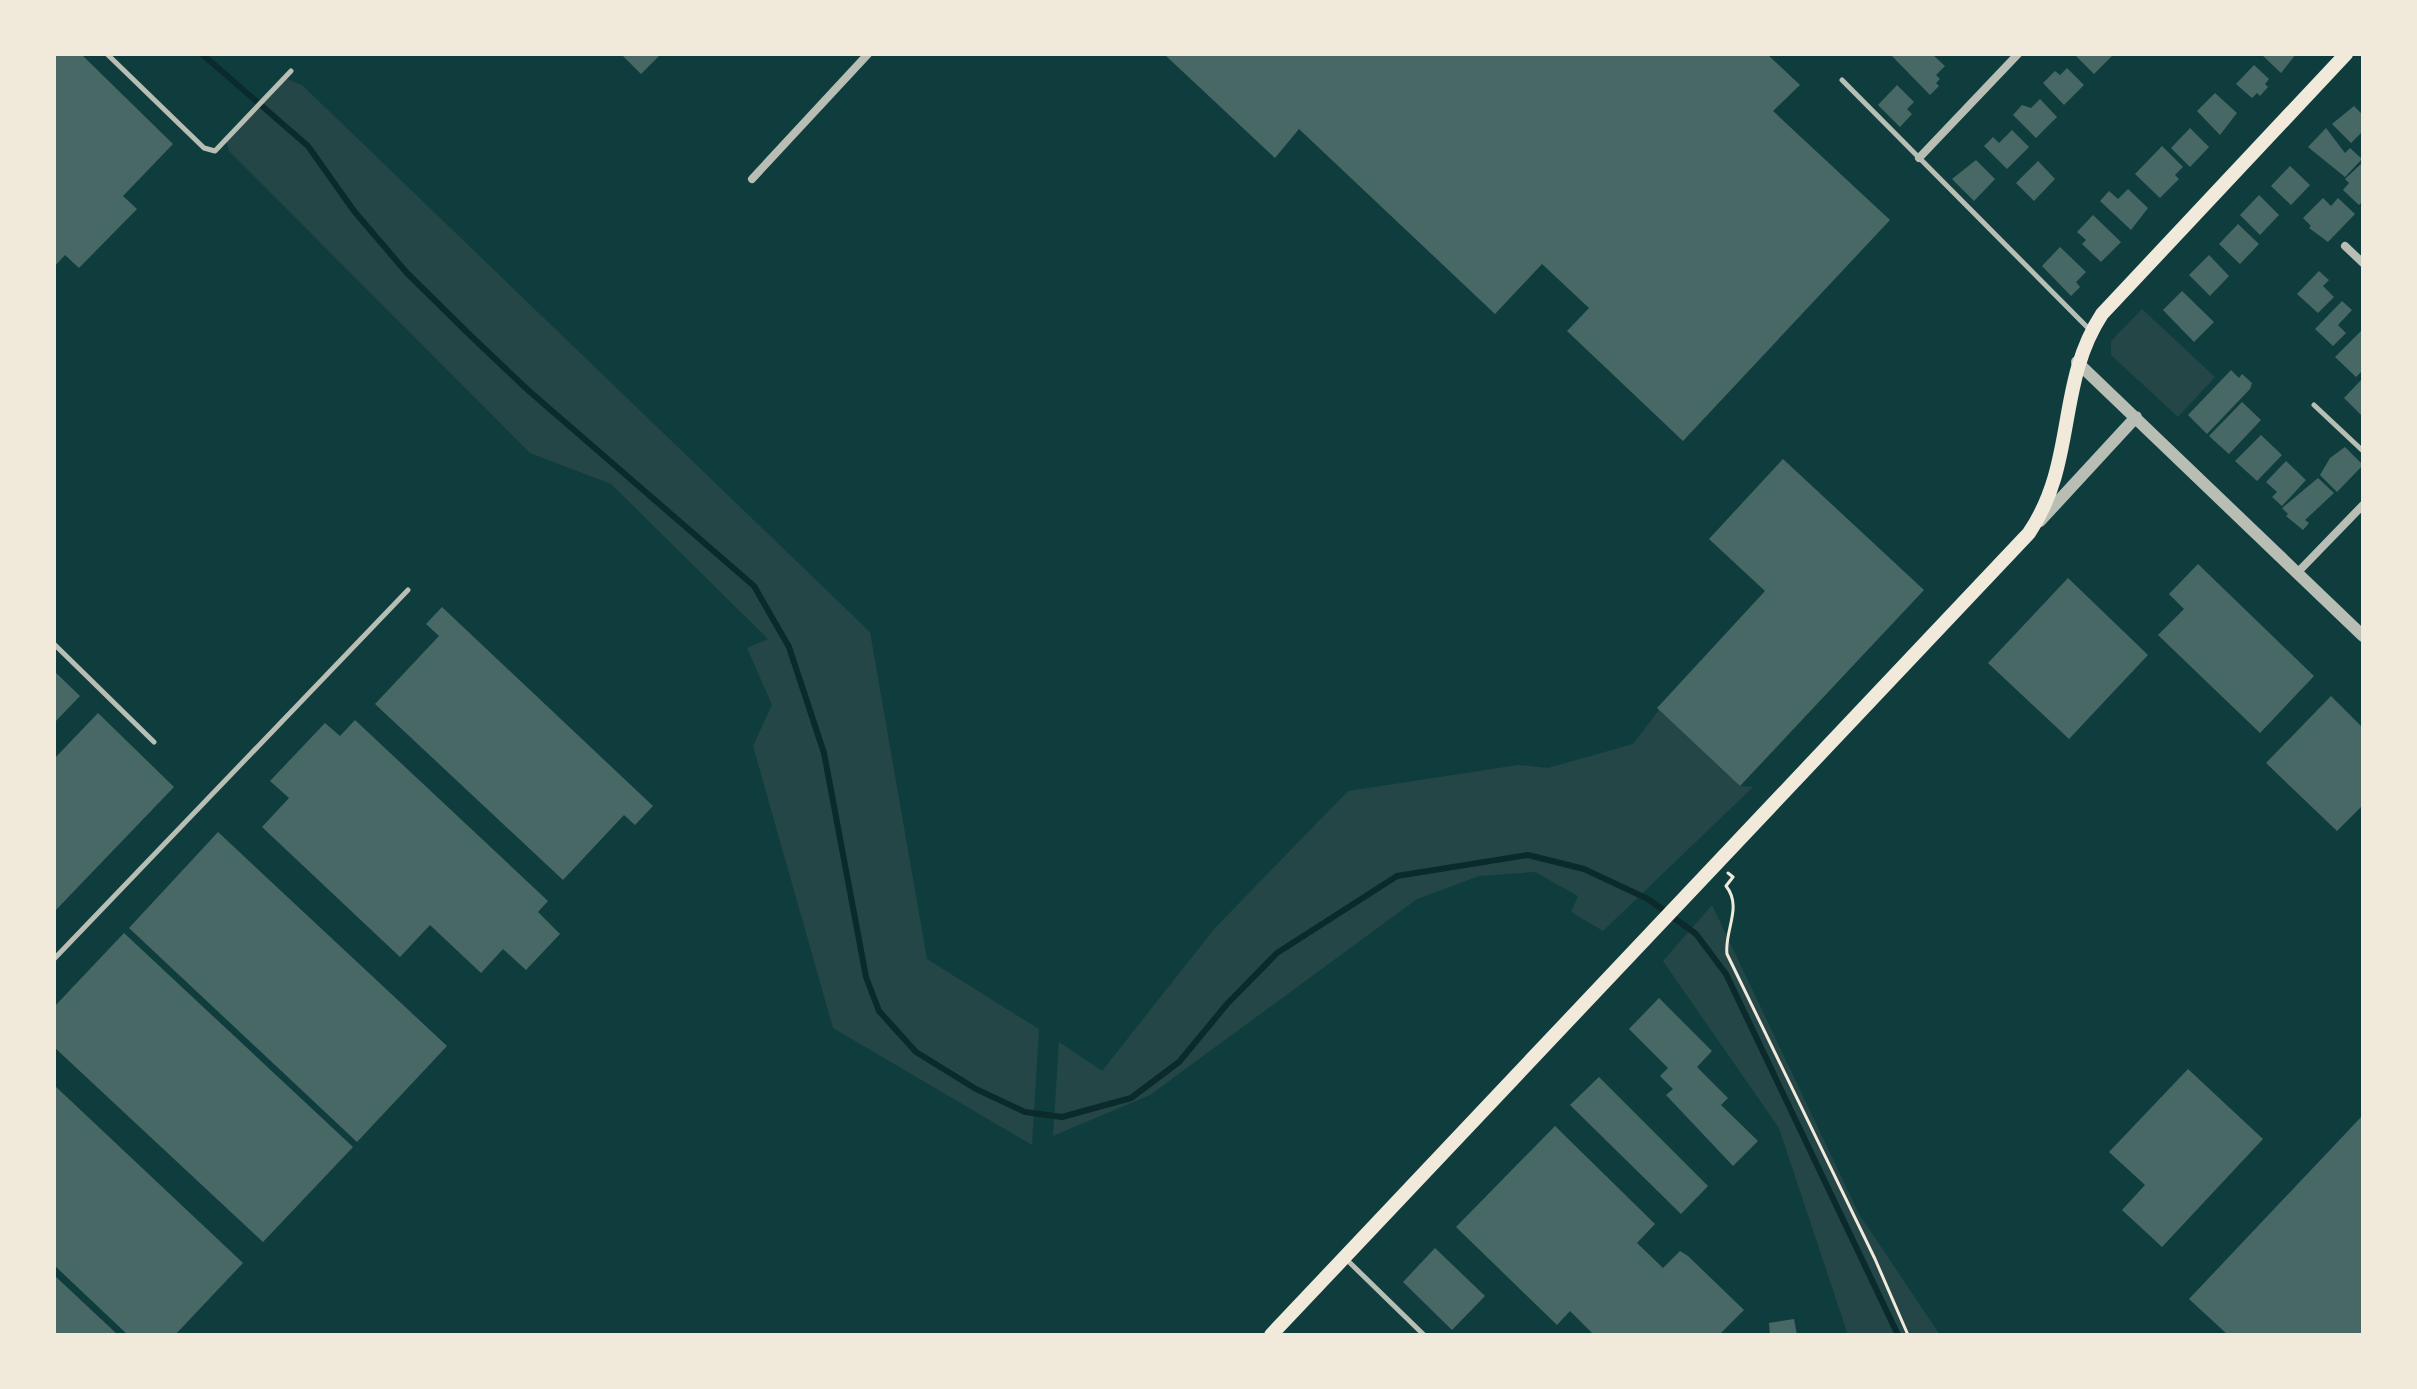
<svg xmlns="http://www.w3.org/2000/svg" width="2417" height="1389" viewBox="0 0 2417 1389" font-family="'Golos Text',sans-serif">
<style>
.green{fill:#244646}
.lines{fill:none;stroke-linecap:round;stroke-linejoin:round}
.stream{stroke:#0a2a2b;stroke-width:6}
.building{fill:#486865}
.path{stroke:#f1e9da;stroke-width:3}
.service{stroke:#b8beb3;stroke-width:5}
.minor{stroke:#b8beb3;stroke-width:8}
.tertiary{stroke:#b8beb3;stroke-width:12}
.primary{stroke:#f1e9da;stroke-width:14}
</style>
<rect width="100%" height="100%" fill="#0f3d3e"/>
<path class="green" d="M284 78 302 85 870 632 927 959 1039 1029 1032 1145 833 1028 753 746 772 705 747 648 768 639 611 484 530 453 229 151 226 139Z
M2142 309 2215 377 2178 417 2111 355V341Z
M1659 710 1740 786 1753 787 1603 931 1571 912 1578 896 1535 872 1479 876 1417 899 1150 1095 1053 1136 1059 1042 1102 1071 1215 928 1348 791 1518 765 1548 768 1633 744Z
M1712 905 1859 1214 1940 1335H1848L1779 1128 1663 961Z"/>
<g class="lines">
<path class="stream" d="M202 54 308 146 354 211 407 273 472 337 529 391 754 586 789 647 824 753 866 977 879 1011 916 1052 976 1089 1025 1112 1062 1117 1131 1098 1179 1062 1227 1004 1277 953 1397 876 1528 855 1584 869 1648 899 1696 934 1726 974 1898 1335"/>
</g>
<path class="building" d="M54 54H81L173 144 123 196 137 209 79 268 65 255 54 267Z
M621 54H661L641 74Z
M1164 54H1767L1800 85 1773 111 1890 220 1683 441 1567 331 1589 308 1542 264 1495 314 1299 129 1275 158Z
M1890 54H1932L1945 66 1936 75 1940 79 1936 83 1939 86 1930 95Z
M2074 54H2114L2094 74Z
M2261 54H2296L2281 73Z
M2254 65 2269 79 2265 84 2268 87 2260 96 2257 93 2252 98 2236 84Z
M2067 68 2084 85 2064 105 2043 83 2055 71 2060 75Z
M1897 85 1914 102 1907 109 1912 114 1900 127 1878 105Z
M2215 93 2237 113 2220 135 2197 111Z
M2040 99 2057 117 2036 138 2013 115 2022 105 2031 108Z
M2354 106 2363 115V131L2351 143 2332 124Z
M2190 128 2209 147 2190 167 2171 148Z
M2326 128 2345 153 2350 148 2362 159 2345 177 2308 147Z
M2012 130 2029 147 2007 169 1984 146 1993 137 1999 143Z
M2162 146 2183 167 2175 175 2179 179 2160 198 2135 174Z
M1976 160 1995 179 1974 201 1952 179Z
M2038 161 2055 179 2034 201 2016 183Z
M2362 163 2363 201 2359 205 2343 190 2349 183 2345 179Z
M2290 166 2310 185 2291 205 2271 186Z
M2128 189 2148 208 2131 230 2100 201 2109 191 2118 199Z
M2259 195 2279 215 2260 235 2240 215Z
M2323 198 2331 206 2338 198 2355 214 2328 242 2309 228 2311 226 2303 218Z
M2093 215 2121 242 2101 262 2082 244 2086 240 2077 232Z
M2238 224 2259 244 2240 264 2219 244Z
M2060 247 2086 272 2076 282 2080 287 2071 296 2042 266Z
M2209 255 2229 276 2210 296 2189 275Z
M2319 271 2329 280 2323 286 2334 297 2318 313 2297 294Z
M2182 291 2214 322 2194 342 2163 310Z
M2342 301 2352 310 2338 325 2346 333 2333 346 2315 329Z
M2363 329V370L2356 377 2335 357Z
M2231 370 2239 378 2242 374 2252 383 2250 389 2207 434 2188 415Z
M2363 378V417L2344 398Z
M2242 402 2261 420 2229 454 2209 436Z
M2261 435 2282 455 2257 481 2235 461Z
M2345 447 2363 465 2337 492 2320 475 2330 458Z
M1783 459 1924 590 1740 786 1657 708 1765 591 1709 539Z
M2286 461 2306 480 2282 506 2272 497 2277 492 2266 482Z
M2318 478 2334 493 2305 520 2309 523 2303 530 2286 516 2288 514 2282 508Z
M2198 564 2314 676 2260 733 2158 635 2184 609 2169 594Z
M2068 578 2148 655 2069 739 1988 663Z
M442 607 653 806 635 825 624 815 563 880 375 704 439 636 426 624Z
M54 671 80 696 54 723Z
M2331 696 2363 728V805L2337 831 2266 763Z
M98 713 174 787 54 912V759Z
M355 720 548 901 538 912 560 934 526 970 503 949 481 973 430 925 400 957 262 827 289 798 270 781 325 723 340 736Z
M218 832 447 1046 357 1142 129 928Z
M124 933 353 1147 263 1242 54 1047V1007Z
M1659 998 1712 1051 1697 1067 1728 1098 1721 1105 1758 1141 1733 1166 1666 1095 1673 1089 1660 1076 1668 1068 1629 1029Z
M2188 1069 2263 1139 2162 1247 2122 1210 2145 1185 2109 1152Z
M1599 1077 1708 1186 1681 1214 1570 1105Z
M54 1085 243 1263 175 1335H128L54 1265Z
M2363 1115V1335H2228L2189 1299Z
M1555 1126 1655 1224 1637 1243 1663 1268 1680 1251 1688 1256 1744 1310 1719 1335H1594L1570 1311 1557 1325 1456 1227Z
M1435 1248 1485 1296 1452 1330 1403 1282Z
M54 1275 118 1335H54Z
M1794 1319 1797 1335H1770L1769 1323Z"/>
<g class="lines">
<path class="path" d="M1728 873 1733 877 1726 886C1743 907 1724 931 1727 954L1875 1259 1908 1335"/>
<path class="service" d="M107 54 204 148 215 151 291 71
M1842 80 2089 329
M2314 405 2363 451
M54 644 154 742
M54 959 408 590
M1345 1258 1424 1335"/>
<path class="minor" d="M1919 158 2018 54
M752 179 868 54
M2345 246 2363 263
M2298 572 2363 505"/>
<path class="tertiary" d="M2077 362 2363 636
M2040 521 2136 417"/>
<path class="primary" d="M1271 1335 2029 533C2077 462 2056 384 2102 314L2346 54"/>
</g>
<rect width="2417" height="1389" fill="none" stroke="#f1e9da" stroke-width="112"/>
</svg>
